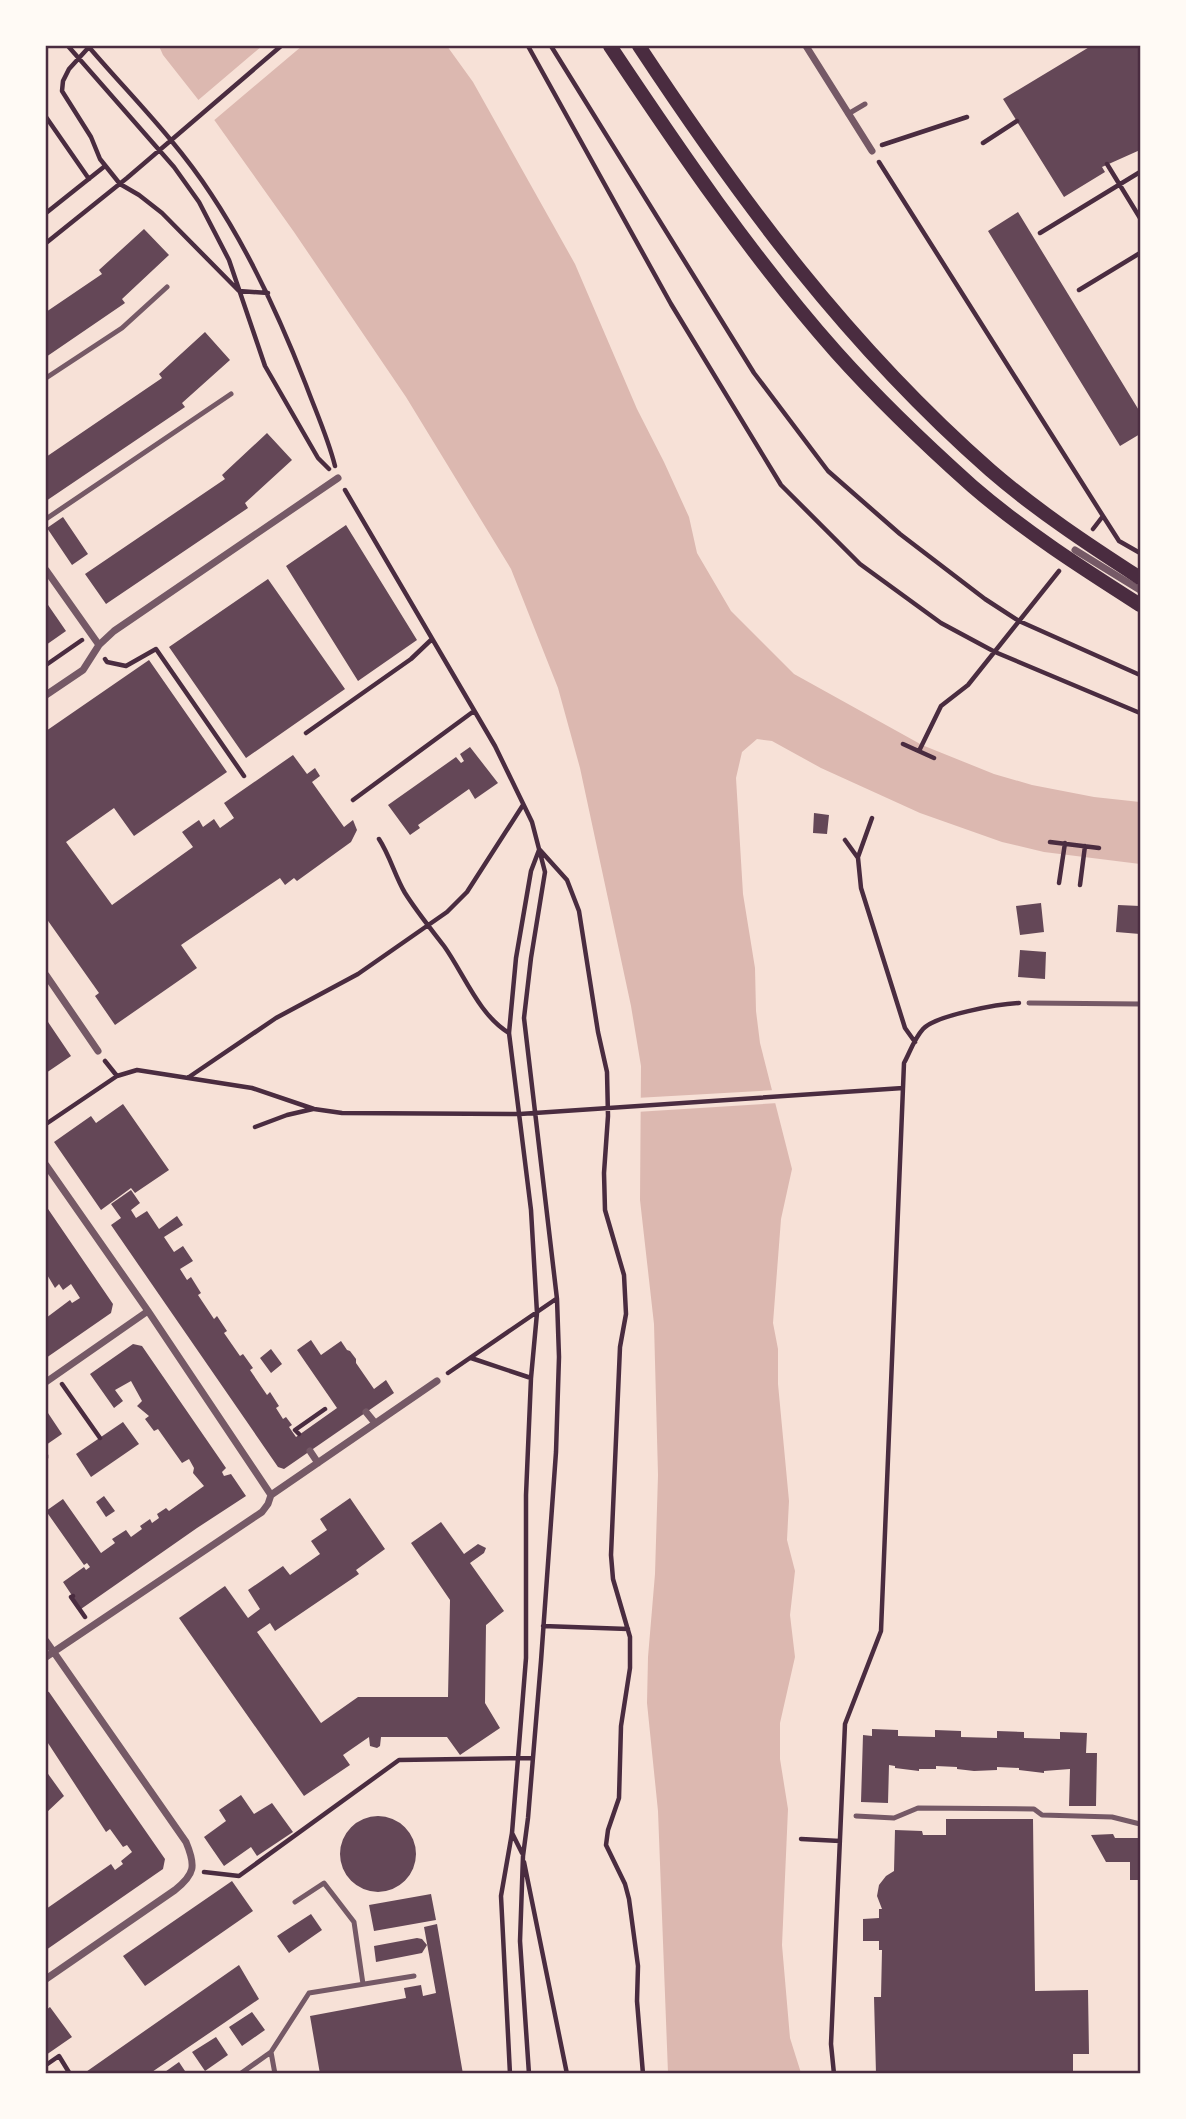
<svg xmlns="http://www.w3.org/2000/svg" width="1186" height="2119" viewBox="0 0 1186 2119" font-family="Jost,sans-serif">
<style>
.water{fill:#dcb8b0}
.pier{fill:#f7e1d7}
.building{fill:#644757}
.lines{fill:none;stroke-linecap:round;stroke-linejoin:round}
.path{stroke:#4a2c40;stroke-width:4.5}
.service{stroke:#755966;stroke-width:5}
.minor{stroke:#755966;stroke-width:7}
.secondary{stroke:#4a2c40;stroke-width:14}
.neatline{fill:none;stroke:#4a2c40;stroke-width:2.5}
</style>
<rect width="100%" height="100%" fill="#f7e1d7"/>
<path class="water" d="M159 46H447L473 82 575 264 637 409 664 462 689 517 697 553 731 611 794 674 922 745 994 774 1032 785 1094 797 1140 802V864L1044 852 1002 842 920 813 821 768 772 741 757 739 742 752 736 778 743 894 755 968 756 1011 760 1043 792 1169 781 1219 773 1323 778 1349V1384L789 1501 787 1540 795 1571 790 1615 795 1657 780 1723V1759L788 1809 782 1945 790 2038 801 2073H668L658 1811 647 1703 648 1657 655 1574 658 1475 654 1324 640 1200 641 1066 631 1006 580 768 558 688 511 569 406 397 294 232 215 121 163 55Z"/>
<path class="pier" d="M262 46H302L212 122 196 102Z
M775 1090 778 1103 636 1112V1098Z"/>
<path class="building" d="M1091 46H1140V150L1102 167 1105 172 1064 197 1003 99Z
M1018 212 1140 412V434L1120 446 988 231Z
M144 229 169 255 122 299 125 303 46 357V312L102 274 99 270Z
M205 332 230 360 182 403 185 407 46 501V457L162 378 159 374Z
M267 433 292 460 245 503 248 508 106 604 85 574 225 479 222 475Z
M63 517 88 554 72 565 47 528Z
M346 525 417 640 358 681 286 566Z
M268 579 345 689 246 758 169 647Z
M46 602 66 631 46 645Z
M149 660 227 772 134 836 114 808 66 842 112 905 193 847 182 832 199 820 203 827 214 819 220 828 234 818 224 803 293 755 307 774 315 768 320 776 312 782 344 827 353 820 357 830 351 842 297 881 294 878 285 885 280 878 181 945 197 968 115 1025 95 996 99 993 46 918V731Z
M470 747 498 783 475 799 469 789 418 825 420 828 410 835 388 805 456 757 461 763 464 761 460 754Z
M814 813 829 815 827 834 813 833Z
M1041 903 1044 932 1020 935 1016 906Z
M1118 905 1140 906V934L1116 932Z
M1020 950 1046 952 1045 979 1018 977Z
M46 1019 71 1056 46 1073Z
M123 1104 169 1170 135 1193 131 1188 101 1210 54 1142 91 1116 96 1123Z
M131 1190 140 1203 131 1210 136 1218 147 1211 159 1229 177 1216 183 1225 164 1237 174 1252 183 1246 193 1261 180 1269 187 1280 191 1277 201 1293 198 1295 214 1319 217 1316 227 1331 224 1333 240 1356 243 1354 253 1368 250 1370 267 1395 270 1392 279 1406 276 1408 283 1419 286 1417 292 1425 289 1427 296 1437 337 1408 297 1350 311 1340 321 1355 341 1341 347 1350 350 1351 356 1359V1363L374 1389 386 1380 394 1393 284 1469 278 1467 111 1225 121 1218 111 1204Z
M46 1206 113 1304 111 1313 46 1358V1318L70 1300 72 1303 80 1298 71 1284 63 1290 59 1284 55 1288 46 1273Z
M133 1344 142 1346 226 1468 222 1472 224 1476 231 1474 246 1496 197 1528 81 1609 63 1582 84 1567 86 1570 90 1567 87 1563 84 1565 46 1511 63 1499 101 1553 115 1543 112 1539 126 1530 131 1537 142 1529 140 1526 150 1519 152 1523 159 1518 157 1514 166 1508 169 1511 204 1486 193 1473 194 1468 189 1459 182 1463 158 1429 154 1431 145 1419 149 1416 137 1406 142 1401 131 1381 115 1390 123 1401 114 1408 90 1374Z
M271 1349 282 1364 271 1373 260 1358Z
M46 1410 62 1434 46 1445Z
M123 1422 139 1444 91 1477 76 1454Z
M104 1496 115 1511 106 1517 96 1502Z
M350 1498 385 1549 356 1570 359 1574 275 1631 270 1623 257 1632 321 1723 358 1697H448L450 1600 411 1543 441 1522 464 1554 478 1544 486 1548 484 1553 470 1563 504 1611 486 1625 485 1703 500 1728 460 1755 447 1737H381L380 1746 377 1748 370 1746 369 1737 343 1755 350 1765 304 1796 179 1618 225 1586 248 1618 260 1609 248 1590 283 1566 290 1575 320 1554 311 1541 327 1530 320 1519Z
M46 1691 49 1692 165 1859 163 1869 46 1950V1909L111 1864 115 1870 123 1864 121 1861 132 1852 127 1845 123 1847 110 1829 106 1832 46 1740Z
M872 1729 898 1730V1736L935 1737V1730L961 1731V1737L997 1738V1731L1024 1732V1738L1060 1739V1732L1087 1733 1086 1753H1097L1096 1806H1069L1070 1769 1044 1771V1773L1019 1770V1768L997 1767V1770L974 1771 957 1769V1767L936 1766V1769H919V1771L895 1768V1766L889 1765 888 1803 861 1802 863 1735 872 1736Z
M46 1771 64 1796 46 1813Z
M241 1795 254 1814 272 1803 293 1832 257 1856 251 1847 224 1866 204 1837 226 1821 219 1810Z
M340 1854a38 38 0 1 1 76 0a38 38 0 1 1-76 0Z
M946 1819H1033L1035 1991 1088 1990 1089 2054H1073V2074H876L874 1997H881L882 1950H879V1941H863V1919L879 1918V1909H882L877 1896 879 1885 886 1876 894 1871 895 1830 922 1831 923 1835H946Z
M1113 1834 1115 1838H1140V1880H1130V1862H1106L1091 1835Z
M232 1881 253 1911 145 1986 123 1956Z
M431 1894 436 1920 374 1931 369 1905Z
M311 1914 322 1930 289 1953 277 1936Z
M437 1924 463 2074H320L310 2016 406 1998 404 1988 421 1985 423 1996 436 1993 424 1927Z
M417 1938 422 1939 427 1945 422 1953 376 1962 374 1946Z
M239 1965 259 1999 224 2023 149 2074H83Z
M50 2007 72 2037 46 2055V2010Z
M252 2012 265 2030 242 2046 229 2027Z
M216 2037 228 2055 205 2071 192 2052Z
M179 2062 187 2074H162Z"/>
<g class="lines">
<path class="path" d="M68 46 174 167 199 202 229 260 265 366 318 458 329 469
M88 46C129 94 176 140 211 194 251 254 280 318 306 385 316 412 328 438 335 466
M528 46 671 304 781 485 860 564 941 623 995 652 1140 713
M551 46 754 373 828 471 900 534 985 599 1019 621 1140 675
M89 47 69 69 63 81 62 91 91 137 100 159 120 184 139 195 162 213 239 291 268 293
M46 117 89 179
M983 143 1017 121
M882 145 967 117
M879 162 1103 516 1093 529
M1107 164 1140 218
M46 213 105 166
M1040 233 1140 172
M46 243 127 178 281 46
M1079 290 1140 253
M345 490 495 746 532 822 545 872 531 958 524 1018 557 1299 559 1357 556 1452 541 1661 528 1818 523 1856 520 1941 529 2074
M1103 516 1119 541 1140 553
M105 659 107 662 126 666 156 649 244 776
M46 665 82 640
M306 733 411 659 432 639
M903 744 934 758
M919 751 941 706 968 685 1059 571
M353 800 474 711
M379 839C390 856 395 876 405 893 417 912 431 929 444 946 464 974 479 1015 509 1033
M845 840 858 858 861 888 905 1028 915 1042
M1050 842 1099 848
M540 850 567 880 579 911 598 1032 607 1072 608 1116 604 1173 605 1210 624 1275 626 1314 620 1347 611 1555 613 1579 630 1637V1668L621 1726 619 1798 608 1830 606 1845 625 1884 629 1899 638 1966 637 2001 643 2074
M858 857 872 818
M1059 883 1065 843
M1080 885 1085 846
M105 1061 117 1076
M189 1077 276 1018 358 974 447 912 467 892 523 805
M46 1124 117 1076 137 1070 252 1088 314 1109 342 1113 520 1114 903 1088
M255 1127 287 1115 313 1109
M471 1358 531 1378
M448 1373 556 1299
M62 1384 100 1438
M299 1434 295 1430 325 1409
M46 1455V1458
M73 1596 71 1597 85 1617
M543 1626 628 1629
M512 1833 522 1853
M801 1839 840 1841
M524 1862 567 2074
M204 1872 239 1876 399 1760 533 1758
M46 2065 59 2056 70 2074
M510 2074 501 1896 512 1833 526 1658V1495L531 1378 537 1313 531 1210 509 1033 516 958 531 871 539 850
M834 2074 831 2044 845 1724 881 1631 904 1063C910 1052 914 1039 923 1029 936 1015 999 1004 1019 1003"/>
<path class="service" d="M848 114 865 104
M46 378 122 328 167 287
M46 519 231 394
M1029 1003 1140 1004
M856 1816 894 1818 918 1808 1034 1809 1042 1815 1112 1817 1140 1824
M295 1902 324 1883 354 1922 363 1984
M271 2052 309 1993 414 1976
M240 2074 271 2052 275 2074"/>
<path class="minor" d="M806 46 872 151
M1075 550 1140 590
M46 570 99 645
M46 695 83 670 99 645 114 631 338 478
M46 975 98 1051
M46 1165 148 1311 271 1495
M46 1382 148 1311
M366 1412 375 1423
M310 1451 318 1463
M46 1641 186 1842C196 1866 195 1874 175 1890L46 1979
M46 1657 262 1512 268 1504 271 1495 437 1381"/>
<path class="secondary" d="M610 46C680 151 752 257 836 352 878 399 925 444 972 486 1024 531 1082 568 1140 605
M639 46C742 202 848 345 990 470 1036 510 1089 545 1140 578"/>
</g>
<rect width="1186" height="2119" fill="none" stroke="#fffaf5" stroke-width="94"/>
<rect x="47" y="47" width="1092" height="2025" class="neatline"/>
</svg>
